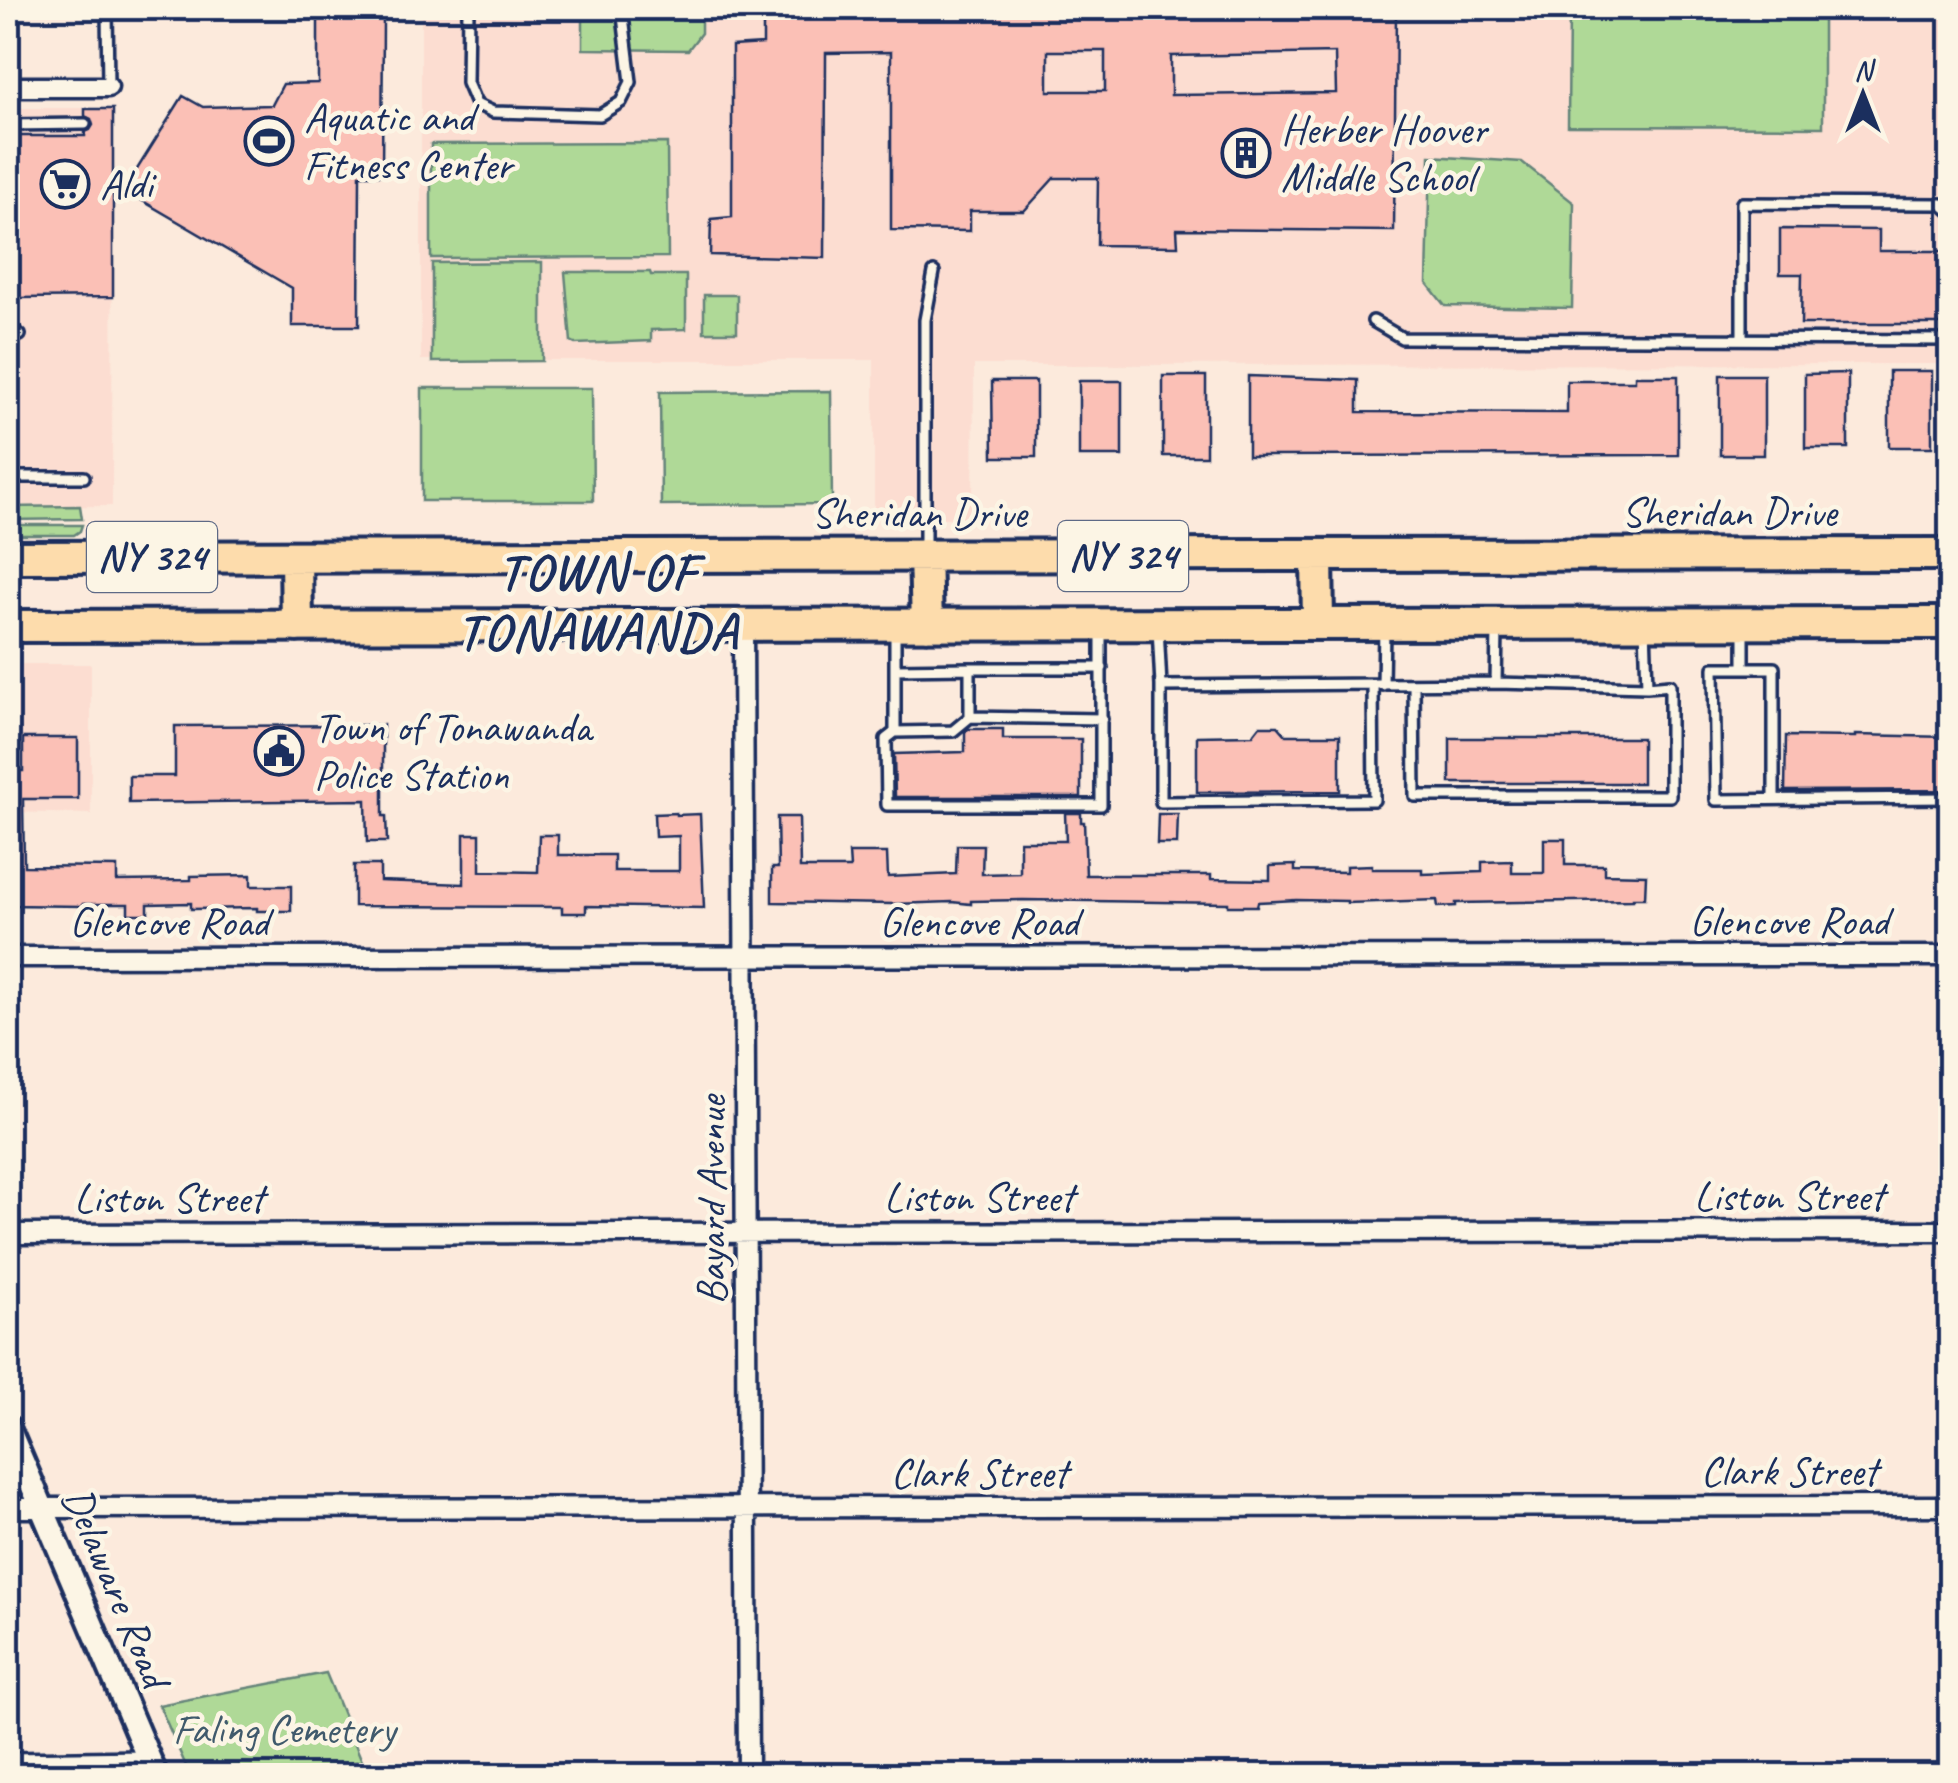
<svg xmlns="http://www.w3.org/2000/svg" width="1958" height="1783" viewBox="0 0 1958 1783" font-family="Caveat,sans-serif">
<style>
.built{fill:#fcddd1}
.green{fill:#afd997;stroke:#65847a;stroke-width:2.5}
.building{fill:#fbc0b6;stroke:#1b2f5e;stroke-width:2.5;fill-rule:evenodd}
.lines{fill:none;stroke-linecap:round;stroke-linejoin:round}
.service-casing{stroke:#1b2f5e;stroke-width:16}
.minor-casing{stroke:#1b2f5e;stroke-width:25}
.tertiary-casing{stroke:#1b2f5e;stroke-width:30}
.primary-casing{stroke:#1b2f5e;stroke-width:38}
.service{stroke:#fcf5e5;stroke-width:9}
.minor{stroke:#fcf5e5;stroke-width:18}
.tertiary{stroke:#fcf5e5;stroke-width:22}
.primary{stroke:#fddcac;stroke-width:30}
.labels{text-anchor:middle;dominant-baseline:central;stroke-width:9;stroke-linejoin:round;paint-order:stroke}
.shield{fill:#fcf5e5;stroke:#5e6a86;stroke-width:2.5}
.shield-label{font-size:40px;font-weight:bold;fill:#1b2f5e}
.poi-label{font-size:42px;fill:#1b2f5e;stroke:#fcf5e5;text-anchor:start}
.street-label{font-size:42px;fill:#1b2f5e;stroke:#fcf5e5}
.park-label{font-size:42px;fill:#405a6c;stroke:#fcf5e5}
.district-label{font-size:52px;font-weight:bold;letter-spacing:2.5px;fill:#1b2f5e;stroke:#fcf5e5}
</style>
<rect width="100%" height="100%" fill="#fceadc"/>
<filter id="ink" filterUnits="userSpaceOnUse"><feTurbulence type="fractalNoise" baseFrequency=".01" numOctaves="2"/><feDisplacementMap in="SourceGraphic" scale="20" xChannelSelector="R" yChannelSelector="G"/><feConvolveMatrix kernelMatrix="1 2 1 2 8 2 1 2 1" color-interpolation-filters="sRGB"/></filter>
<g filter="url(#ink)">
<path class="built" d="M421 8H1950V364L974 365 973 518H874V360H421Z
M8 108H113L112 506 8 507Z
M8 664H91V814L8 812Z"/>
<path class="green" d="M583 8H701V33L688 50 583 49Z
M1569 8H1823V127L1568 126Z
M667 143 668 257 431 258V144Z
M1430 156 1522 162 1574 203 1572 308 1445 306 1427 283Z
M542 262V361L432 362V263Z
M565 272H650L651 275H686V329L651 330V341L575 344 571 342Z
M704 295H737V332H704Z
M422 388H592L593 501H422Z
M831 391 832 504 661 505 660 392Z
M80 506 82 519 8 520V507Z
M8 525H82L80 531 74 535H8Z
M326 1673 362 1761 288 1775H190L159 1705Z"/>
<path class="building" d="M763 8H1396L1394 231 1177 229 1178 246 1097 245 1098 178H1054L1024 211H970V231L891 230V52L826 53 825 258 710 255 711 219 732 217V46L763 44ZM1048 51H1105V91H1048ZM1335 53 1336 93 1171 95V56Z
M318 15 383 16 382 175H360L359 326H292V288L124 190 183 96 203 107 272 105 283 84 318 83Z
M85 109H113V297L18 298V136H85V132L90 130 93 125 91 119 85 116Z
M1780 229 1879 230V251H1950V324H1801L1802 274H1780Z
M1889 371H1932V447H1889Z
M1848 373V448H1805V374Z
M1720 375H1764V455H1720Z
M1163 376H1206V456H1163Z
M1248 376 1358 380V412L1567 413V381H1635V376H1678V455L1248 456Z
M992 381H1036V457H993Z
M1079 381H1122V456H1079Z
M383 725V816H386L387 842H367L366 800 129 803V776H175V726Z
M1260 726H1278L1286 735H1340V791L1197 792V736L1253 735Z
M968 729H1003V739H1081V797H895L894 754 965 752V732Z
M1855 735 1950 737V790L1785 791 1786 736 1855 737Z
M23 738H78V799H23L24 866 117 867V881L191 880V876L251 875V886H291V911H257V908L191 909V903L148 904V914H128V904H83V906L8 905V771H23Z
M1450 738H1642V783H1450Z
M676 813V815L700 814 704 908 586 906V913H562V907L354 906V865H380V881L464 884V834H480V871L538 872 539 835H558V855H614V871H679V836L655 837 654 814Z
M1065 813H1081V822H1084L1086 875H1211V879L1270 880V866L1295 865V871L1346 872V866L1372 865V869H1422V874L1482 872V862L1512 861V873H1544V839H1565V865H1604V874L1646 875 1645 898H1633V900L1456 903V906L1438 907 1437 900 1347 903V901L1296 900 1258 902 1257 906H1228V903L1023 900 971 901V904L952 902 894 904 772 902V868H778L777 817H799L800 868H850L849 853H887L888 877 956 874 957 845H983L982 874 1020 873V841H1066Z
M1158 814H1178L1177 844H1157Z"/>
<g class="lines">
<g class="service-casing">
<path id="service" d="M107 8 108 87
M468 8 467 83 476 104 493 112 600 115 621 102 631 82 622 8
M8 125 85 124
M1373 321 1402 338 1950 340
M8 326 20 335
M1742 339V203L1942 204 1950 211
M8 477H84
M925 547V320L934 272
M1158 627 1161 686 1496 683 1647 687 1645 626
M895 628V732L953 731 970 717
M1744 631V668
M895 669 970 668
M1496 683 1497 631
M1383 685 1384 628
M1414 685 1415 796H1670V685L1647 687
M1161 686V802L1374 800 1373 685
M1102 719 970 717V668H1102
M895 732 886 739 887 805H1101V632
M1774 799V668H1714L1716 800 1950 798
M8 1758 145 1756"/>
</g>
<g class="minor-casing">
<path id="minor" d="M8 87H108
M743 625 748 1776
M8 957 1950 956
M8 1234 1950 1231
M8 1508 1950 1506"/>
</g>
<g class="tertiary-casing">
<path id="tertiary" d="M8 1428 156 1776"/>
</g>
<g class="primary-casing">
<path id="primary" d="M925 555 927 625
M1317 555 1318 624
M8 557 1950 554
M296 557 297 626
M8 626 1950 623"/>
</g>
<use href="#service" class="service"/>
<use href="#minor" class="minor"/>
<use href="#tertiary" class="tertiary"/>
<use href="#primary" class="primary"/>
</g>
</g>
<defs>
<g id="stadium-ring" transform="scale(2.5)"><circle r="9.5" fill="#fcf5e5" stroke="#1b2f5e" stroke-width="1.5"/><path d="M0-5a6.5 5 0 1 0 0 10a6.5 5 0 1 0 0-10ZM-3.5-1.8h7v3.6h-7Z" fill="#1b2f5e"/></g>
<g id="building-ring" transform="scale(2.5)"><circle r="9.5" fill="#fcf5e5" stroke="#1b2f5e" stroke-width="1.5"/><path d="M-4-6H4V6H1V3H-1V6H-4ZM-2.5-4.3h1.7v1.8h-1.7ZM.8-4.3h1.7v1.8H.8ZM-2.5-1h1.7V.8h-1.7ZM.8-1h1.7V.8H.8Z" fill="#1b2f5e"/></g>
<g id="supermarket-ring" transform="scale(2.5)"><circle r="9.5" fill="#fcf5e5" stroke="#1b2f5e" stroke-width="1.5"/><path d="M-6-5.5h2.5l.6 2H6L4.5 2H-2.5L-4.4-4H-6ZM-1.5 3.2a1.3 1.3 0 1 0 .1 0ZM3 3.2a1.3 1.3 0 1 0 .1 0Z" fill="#1b2f5e"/></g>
<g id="civic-ring" transform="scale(2.5)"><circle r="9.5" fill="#fcf5e5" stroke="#1b2f5e" stroke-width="1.5"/><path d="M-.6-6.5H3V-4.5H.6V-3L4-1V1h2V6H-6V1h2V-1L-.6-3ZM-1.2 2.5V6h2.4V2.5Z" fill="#1b2f5e"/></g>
</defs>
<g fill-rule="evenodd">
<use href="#stadium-ring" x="269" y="141"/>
<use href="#building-ring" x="1246" y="153"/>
<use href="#supermarket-ring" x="65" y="184"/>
<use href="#civic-ring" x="279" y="751"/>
</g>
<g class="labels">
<g class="shield">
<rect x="1058" y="521" width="130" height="70" rx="8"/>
<rect x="87" y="522" width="130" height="70" rx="8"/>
</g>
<g class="shield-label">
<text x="1123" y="556">NY 324</text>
<text x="152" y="557">NY 324</text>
</g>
<g class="poi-label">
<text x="304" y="117">Aquatic and<tspan x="304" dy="48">Fitness Center</tspan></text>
<text x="1281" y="129">Herber Hoover<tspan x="1281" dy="48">Middle School</tspan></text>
<text x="100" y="184">Aldi</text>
<text x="314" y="727">Town of Tonawanda<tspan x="314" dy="48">Police Station</tspan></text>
</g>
<g class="street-label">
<text x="1729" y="512">Sheridan Drive</text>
<text x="919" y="513">Sheridan Drive</text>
<text x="1789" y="921">Glencove Road</text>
<text x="169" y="922">Glencove Road</text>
<text x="979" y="922">Glencove Road</text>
<text x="1789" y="1196">Liston Street</text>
<text x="979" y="1197">Liston Street</text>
<text x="169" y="1198">Liston Street</text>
<text transform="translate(711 1200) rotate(-90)">Bayard Avenue</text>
<text x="1789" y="1471">Clark Street</text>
<text x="979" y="1473">Clark Street</text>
<text transform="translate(116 1587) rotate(67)">Delaware Road</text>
</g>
<g class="park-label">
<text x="284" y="1729">Faling Cemetery</text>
</g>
<g class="district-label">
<text x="598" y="572">TOWN OF<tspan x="598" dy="60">TONAWANDA</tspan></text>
</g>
</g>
<rect width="1958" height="1783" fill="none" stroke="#fcf5e5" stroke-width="40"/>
<rect x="20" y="20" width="1918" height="1743" fill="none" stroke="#1b2f5e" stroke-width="4" filter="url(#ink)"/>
<g transform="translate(1863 95)" stroke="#fcf5e5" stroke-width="8" paint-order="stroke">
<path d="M0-8L18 38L0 25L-18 38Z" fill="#1b2f5e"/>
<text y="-15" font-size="28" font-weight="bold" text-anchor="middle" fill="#1b2f5e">N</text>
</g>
</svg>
